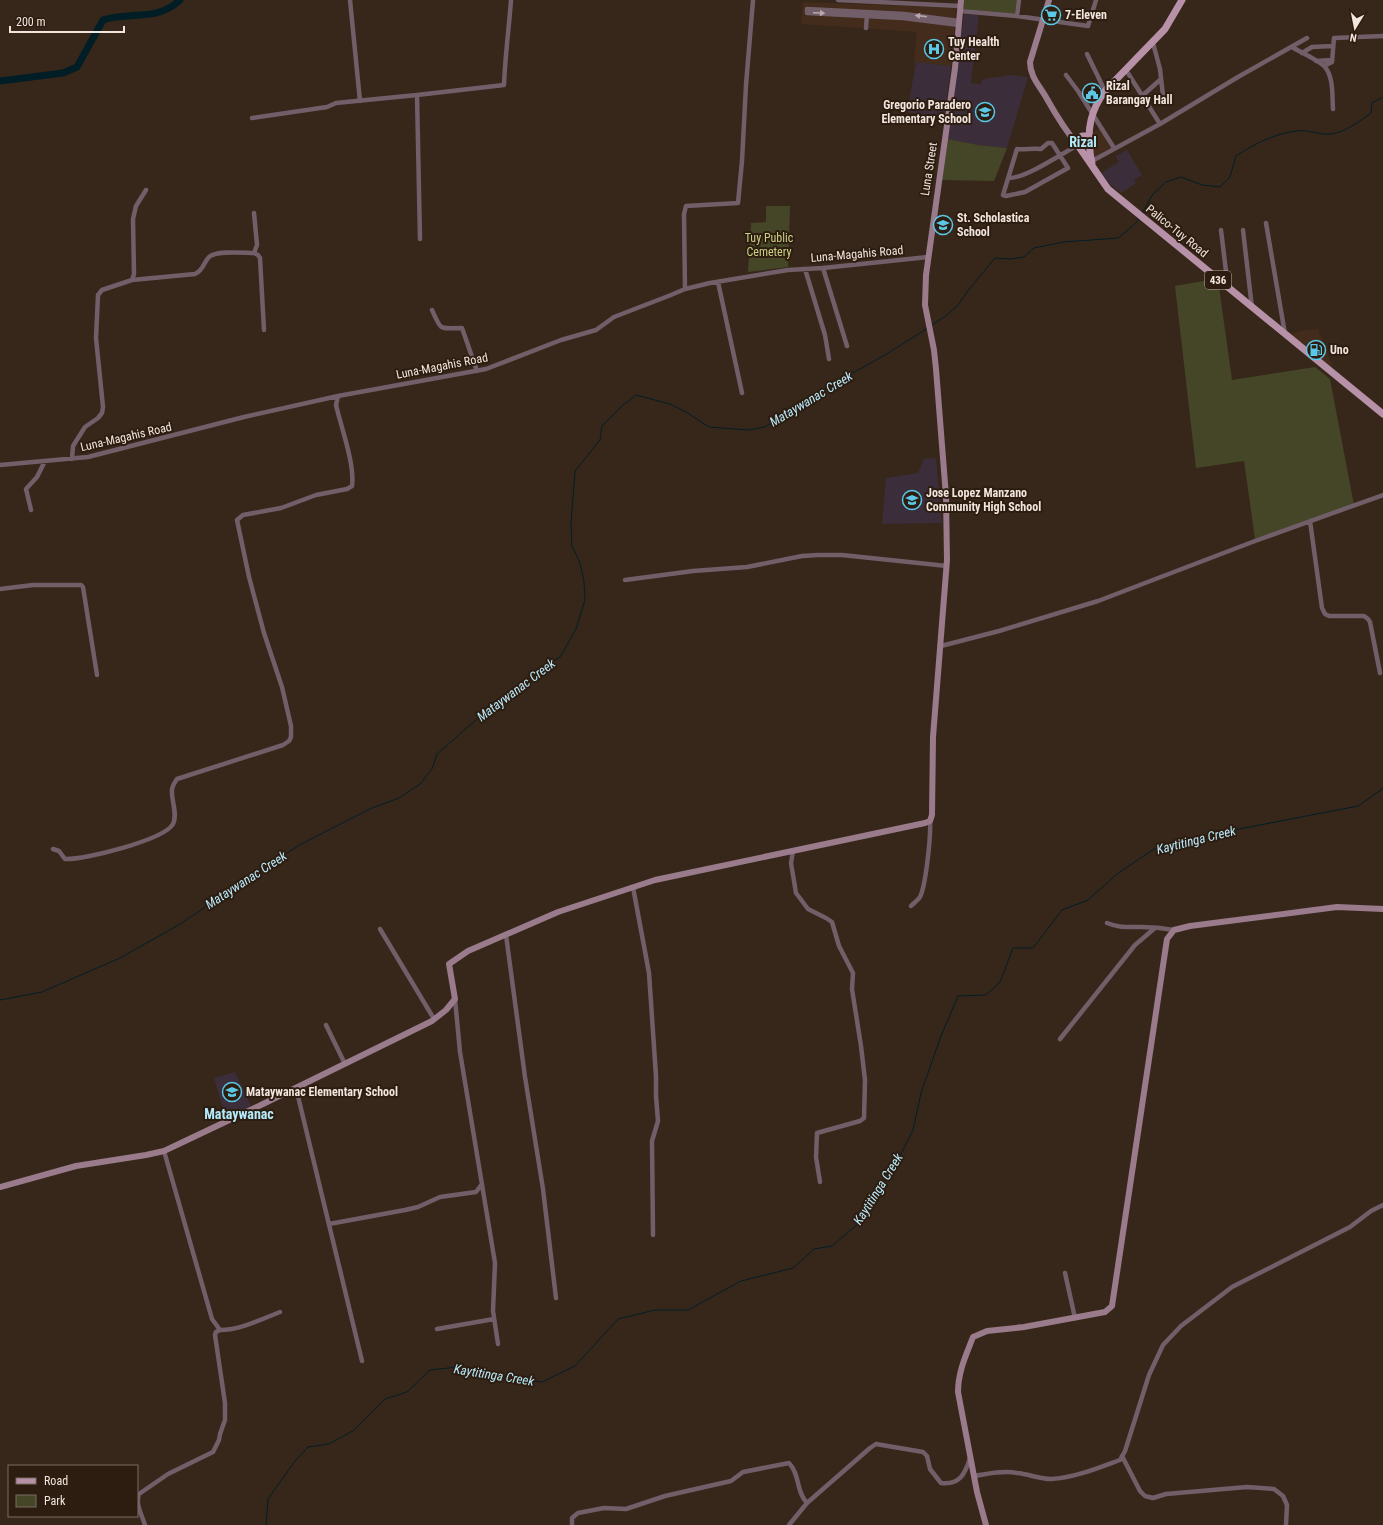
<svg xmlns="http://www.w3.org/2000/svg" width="1383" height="1525" viewBox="0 0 1383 1525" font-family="'Roboto Condensed',sans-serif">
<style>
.built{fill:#432c1b}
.education{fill:#3b2d3a}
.green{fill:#444627}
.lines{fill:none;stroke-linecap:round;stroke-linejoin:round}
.stream{stroke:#011e27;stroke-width:1}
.river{stroke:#011e27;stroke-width:7}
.street{stroke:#715e69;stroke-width:4.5}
.secondary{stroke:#997b8c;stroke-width:6}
.primary{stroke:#b791a7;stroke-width:7}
.oneway{fill:#b7a8a9}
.labels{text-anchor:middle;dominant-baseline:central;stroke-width:4;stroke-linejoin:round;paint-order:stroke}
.shield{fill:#2d1d10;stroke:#b6a9a0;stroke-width:1}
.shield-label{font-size:11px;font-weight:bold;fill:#f1e5dd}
.poi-label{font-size:12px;font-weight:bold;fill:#f1e5dd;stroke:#2d1d10;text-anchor:start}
.street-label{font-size:12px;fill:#f1e5dd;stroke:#2d1d10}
.park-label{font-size:12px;fill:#cbcf86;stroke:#2d1d10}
.water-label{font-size:13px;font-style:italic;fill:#baebfe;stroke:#2d1d10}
.quarter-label{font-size:14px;font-weight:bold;fill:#b4ebfc;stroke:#2d1d10}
</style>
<rect width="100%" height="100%" fill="#37271a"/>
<path class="built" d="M803 2 956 8 951 66 914 62 917 32 801 24Z
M1100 128 1111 147 1095 157 1093 153V133Z
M1318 329 1332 365 1330 367 1290 334 1305 330Z"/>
<path class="education" d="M964 14 979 15 971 83 981 84 983 79 1013 75 1028 77 1007 148 978 145 948 139Z
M916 62 951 66 944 120 907 112Z
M1127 150 1142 175 1134 180 1136 183 1121 193 1110 184 1101 173 1119 162 1116 156Z
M937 217 952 218 950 233 935 232Z
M936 458 942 523 882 524 886 478 918 473 924 459Z
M235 1072 251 1106 226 1119 214 1078Z"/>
<path class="green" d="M963 0H1017L1015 14 963 9Z
M948 139 978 145 1007 148 994 181 942 180Z
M766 206H790L788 267 748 272 751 223 766 222Z
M1209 280 1219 287 1232 380 1315 367 1330 379 1354 505 1255 539 1244 461 1196 468 1175 286Z"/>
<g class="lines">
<path class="stream" d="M1142 213 1153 194 1166 182 1181 177 1202 185 1220 187 1230 177 1236 156C1254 144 1274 134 1296 131 1307 129 1319 135 1330 134 1344 133 1360 121 1371 113L1372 103 1383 97
M932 325 947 315 958 305 967 292 995 258 1010 259 1024 257 1034 248 1064 242 1118 238 1136 223 1139 219
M0 1000 42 992 120 958 182 923 247 878 303 843 372 808 399 798 420 784 432 769 437 754 500 699 561 656 576 629 585 600 584 582 580 563 572 546 571 523 575 471 600 440 602 426 622 406 636 395 670 404 686 412 709 427 748 430 765 427 810 397 885 355 928 328
M266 1525 268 1499 295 1461 308 1447 329 1444 354 1430 385 1399 407 1392 430 1370 457 1367 499 1377 542 1382 575 1366 618 1319 655 1310H688L741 1281 793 1268 814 1249 832 1246 859 1223 881 1185 892 1172 913 1130 921 1093 941 1036 958 996 986 995 1000 982 1013 948H1033L1062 910 1088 900 1117 874 1154 849 1185 844 1229 831 1358 806 1381 790 1383 787"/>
<path class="river" d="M0 81 63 73 77 67 103 20C130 11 157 22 180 0"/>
<path class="street" d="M350 0 360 101
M838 0 960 6
M960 11 1017 16 1088 26 1096 0
M1017 16 1019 0
M959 25 903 18 807 13V9L904 14 959 21
M866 28 867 14
M1153 43 1160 69 1163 96
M1292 47C1300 52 1318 60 1324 66 1334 76 1332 96 1333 109
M1302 53 1312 47 1332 46
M1087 54 1105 91
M1316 61 1332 60
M1324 66 1332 62 1334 38 1383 36
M1126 70 1160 124
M1066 75 1078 91 1114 148
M1142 96 1161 79
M252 118 327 107 336 103 417 95
M1048 143H1052L1068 168 1025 192 1006 196 1003 195 1017 149C1025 150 1032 148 1041 149Z
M1092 161 1160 124 1238 77 1307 38
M1008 178C1025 179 1061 154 1078 145
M1266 223 1285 334
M1221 230 1228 288
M1243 230 1252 308
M420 239 417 95 504 85C505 57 509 28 511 0
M254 253 258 255 260 258 264 330
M823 268 847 346
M805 269 825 335 829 359
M132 280 195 274C204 270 203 263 209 257 216 250 245 253 254 253L257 245 254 213
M718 282 742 393
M685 289 684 214 686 206 738 203 742 161 746 85 753 0
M432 310C442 332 439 328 462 328L477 371
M72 459 73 446 85 427 98 418 102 413 103 407 96 338 98 295 102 290 132 280 134 274 133 219 136 206 146 190
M0 465 88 457 244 417 338 396 486 369 561 340 596 330 614 317 671 295 685 289 710 283 788 270 823 268 928 257
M31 510 26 489 37 477 45 461
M1310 521 1322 608 1325 614 1329 616H1364L1368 619 1370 622 1380 673
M625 580 693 571 747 567 802 556 818 555H842L947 566
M0 589 33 585H81L83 587 97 675
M941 646 999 631 1098 601 1255 541 1383 495
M53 849 59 851 65 859C84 860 164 840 173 824 178 814 171 800 172 790 172 786 175 782 177 779L283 745 289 741 291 737V726L282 687 264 633 249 577 237 520 243 515 281 508 316 495 347 489 352 486C355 464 341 427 336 405L338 396
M793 851 791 863 796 893 808 909 826 918 832 922 839 946 853 973 852 989 861 1046 865 1080 864 1118 860 1121 817 1133 816 1157 820 1182
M633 887 649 973 656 1076V1096L658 1121 652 1141 653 1235
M911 906C914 903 918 900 920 897 926 885 931 835 930 821
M1107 923C1119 928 1128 927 1141 927 1152 927 1163 928 1174 930
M380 929 434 1019
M506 935 525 1077 543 1189 556 1298
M455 999 460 1052 495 1263 493 1311 498 1344
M326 1025 345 1064
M1060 1039 1135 945 1155 928
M296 1088 362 1361
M164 1151 212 1319 220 1330C240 1330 262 1319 280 1312
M329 1224 405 1210 418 1207 440 1197 476 1192 482 1184
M1065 1273 1075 1318
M437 1329 494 1319
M1122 1456 1140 1491 1145 1496 1153 1498 1166 1494 1247 1487 1274 1489 1283 1496 1287 1505 1286 1525
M974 1476C988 1474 1003 1470 1017 1473 1029 1474 1039 1479 1051 1479 1074 1478 1098 1468 1120 1460L1125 1451 1149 1375 1163 1345 1181 1326 1232 1287 1350 1227 1371 1211 1383 1205
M145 1525C142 1515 135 1504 139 1494L168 1474 213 1452 219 1440 220 1434 225 1420V1403L215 1335 216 1332 220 1330
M572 1525V1518L578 1513 604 1508 626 1509 665 1496 731 1481 743 1472 789 1463C800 1474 796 1492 807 1503
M789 1525 807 1503 870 1448 876 1444 923 1452 927 1456 930 1469 941 1483C960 1485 965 1474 970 1458"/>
<path class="secondary" d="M1049 0 1030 62C1030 77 1040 86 1047 99 1056 115 1065 130 1077 144
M0 1187 76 1166 146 1155 164 1151 263 1104 432 1021 446 1010 455 999 449 964 468 951 558 912 655 880 925 823 930 821 932 815 933 737 947 560 946 496 936 369 934 350 925 305 926 275 955 68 961 0
M986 1525 977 1492 958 1392C958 1372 966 1355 973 1337L987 1331 1024 1327 1105 1312 1112 1306 1167 939 1174 930 1190 926 1337 907 1383 909"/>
<path class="primary" d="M1089 140 1086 136H1082L1077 140V144L1108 189 1383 414
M1092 164C1092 160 1090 156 1090 151 1087 128 1091 110 1105 91L1165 29 1182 0"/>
</g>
<defs><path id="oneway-solid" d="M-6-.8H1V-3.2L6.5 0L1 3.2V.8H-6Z"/></defs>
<g class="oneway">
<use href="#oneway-solid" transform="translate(819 13) rotate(3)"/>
<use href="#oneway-solid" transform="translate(921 16) rotate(-173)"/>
</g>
<defs>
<g id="supermarket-ring" transform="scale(1)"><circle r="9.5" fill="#2d1d10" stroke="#5ac8e6" stroke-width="1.5"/><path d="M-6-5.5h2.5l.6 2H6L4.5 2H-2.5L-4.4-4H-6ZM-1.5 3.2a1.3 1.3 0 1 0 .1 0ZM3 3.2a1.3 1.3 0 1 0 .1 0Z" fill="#5ac8e6"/></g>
<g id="hospital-ring" transform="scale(1)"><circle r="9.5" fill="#2d1d10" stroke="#5ac8e6" stroke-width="1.5"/><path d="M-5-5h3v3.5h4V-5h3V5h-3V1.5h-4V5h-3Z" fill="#5ac8e6"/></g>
<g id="civic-ring" transform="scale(1)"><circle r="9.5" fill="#2d1d10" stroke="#5ac8e6" stroke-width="1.5"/><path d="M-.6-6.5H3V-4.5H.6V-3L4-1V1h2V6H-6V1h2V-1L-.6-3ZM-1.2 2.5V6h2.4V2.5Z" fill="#5ac8e6"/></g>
<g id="school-ring" transform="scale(1)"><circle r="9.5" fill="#2d1d10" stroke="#5ac8e6" stroke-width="1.5"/><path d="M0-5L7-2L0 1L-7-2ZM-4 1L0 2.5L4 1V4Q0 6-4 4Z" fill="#5ac8e6"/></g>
<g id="fuel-ring" transform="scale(1)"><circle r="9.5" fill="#2d1d10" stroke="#5ac8e6" stroke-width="1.5"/><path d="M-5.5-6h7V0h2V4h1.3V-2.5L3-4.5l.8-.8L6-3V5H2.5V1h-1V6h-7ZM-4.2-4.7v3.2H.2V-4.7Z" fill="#5ac8e6"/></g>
</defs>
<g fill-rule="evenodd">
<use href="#supermarket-ring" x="1051" y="15"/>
<use href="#hospital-ring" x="934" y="49"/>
<use href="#civic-ring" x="1092" y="93"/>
<use href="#school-ring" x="985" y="112"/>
<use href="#school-ring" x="943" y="225"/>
<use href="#fuel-ring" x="1316" y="350"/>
<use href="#school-ring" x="912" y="500"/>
<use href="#school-ring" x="232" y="1092"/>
</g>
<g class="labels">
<rect class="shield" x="1205" y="271" width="26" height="18" rx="3"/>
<g class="shield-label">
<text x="1218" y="280">436</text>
</g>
<g class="poi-label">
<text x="1065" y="15">7-Eleven</text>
<text x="948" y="42">Tuy Health<tspan x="948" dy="14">Center</tspan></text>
<text x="1106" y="86">Rizal<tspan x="1106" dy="14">Barangay Hall</tspan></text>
<text x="971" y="105" text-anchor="end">Gregorio Paradero<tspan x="971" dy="14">Elementary School</tspan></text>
<text x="957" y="218">St. Scholastica<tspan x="957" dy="14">School</tspan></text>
<text x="1330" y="350">Uno</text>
<text x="926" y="493">Jose Lopez Manzano<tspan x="926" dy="14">Community High School</tspan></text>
<text x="246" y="1092">Mataywanac Elementary School</text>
</g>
<g class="street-label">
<text transform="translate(929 169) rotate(-81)">Luna Street</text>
<text transform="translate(1177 231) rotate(39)">Palico-Tuy Road</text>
<text transform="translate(857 254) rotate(-5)">Luna-Magahis Road</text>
<text transform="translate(442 366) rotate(-11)">Luna-Magahis Road</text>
<text transform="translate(126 437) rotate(-13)">Luna-Magahis Road</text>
</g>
<g class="park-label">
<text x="769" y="238">Tuy Public<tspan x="769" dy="14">Cemetery</tspan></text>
</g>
<g class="water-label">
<text transform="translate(811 399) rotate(-31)">Mataywanac Creek</text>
<text transform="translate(516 690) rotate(-37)">Mataywanac Creek</text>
<text transform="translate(1196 840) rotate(-14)">Kaytitinga Creek</text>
<text transform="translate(246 880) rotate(-33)">Mataywanac Creek</text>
<text transform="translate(878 1189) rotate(-58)">Kaytitinga Creek</text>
<text transform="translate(494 1375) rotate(9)">Kaytitinga Creek</text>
</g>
<g class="quarter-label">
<text x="1083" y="142">Rizal</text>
<text x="239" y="1114">Mataywanac</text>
</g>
</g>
<rect x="8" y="1465" width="130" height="52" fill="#2d1d10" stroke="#7b6d62"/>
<rect x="16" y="1478" width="20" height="6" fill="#b791a7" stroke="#7b6d62"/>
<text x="44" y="1485" font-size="12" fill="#f1e5dd">Road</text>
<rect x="16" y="1495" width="20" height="12" fill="#444627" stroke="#7b6d62"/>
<text x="44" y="1505" font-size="12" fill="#f1e5dd">Park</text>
<g transform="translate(1355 28) rotate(190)" stroke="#2d1d10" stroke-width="3" paint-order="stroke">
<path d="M0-3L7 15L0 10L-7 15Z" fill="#f1e5dd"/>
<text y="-6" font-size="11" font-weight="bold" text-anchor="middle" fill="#f1e5dd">N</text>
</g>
<path d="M10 26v6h114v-6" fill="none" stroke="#f1e5dd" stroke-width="2"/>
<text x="16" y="26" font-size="12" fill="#f1e5dd" stroke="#2d1d10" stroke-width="3" paint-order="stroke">200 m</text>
</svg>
